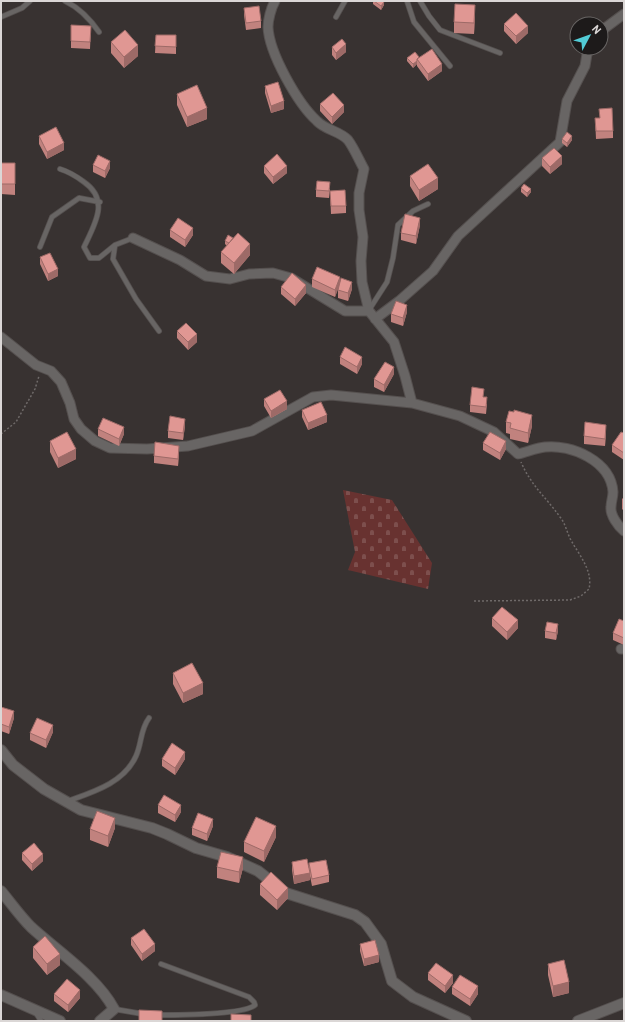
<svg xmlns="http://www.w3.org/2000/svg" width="625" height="1022" viewBox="0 0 625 1022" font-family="Barlow,sans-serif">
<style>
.cemetery{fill:url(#cemetery-stones)}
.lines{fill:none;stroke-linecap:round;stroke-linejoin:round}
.service-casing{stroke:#55504f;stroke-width:6}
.minor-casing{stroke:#55504f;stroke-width:11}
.tertiary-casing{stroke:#55504f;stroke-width:12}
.path{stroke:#6f6a69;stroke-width:1.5;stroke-dasharray:2 2;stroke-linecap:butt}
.service{stroke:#686564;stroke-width:4.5}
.minor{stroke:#686564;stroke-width:9}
.tertiary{stroke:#686564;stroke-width:10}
.wall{fill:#c1827e}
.shaded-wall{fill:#9d6a67}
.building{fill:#e09793;stroke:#9d6a67}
</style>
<defs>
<pattern id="cemetery-stones" width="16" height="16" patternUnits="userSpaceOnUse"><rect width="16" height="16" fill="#683230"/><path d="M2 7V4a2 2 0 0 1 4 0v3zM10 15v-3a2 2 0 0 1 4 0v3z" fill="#7d4f4d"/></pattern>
</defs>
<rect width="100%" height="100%" fill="#383231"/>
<path class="cemetery" d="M343 490 392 500 432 563 428 589 348 570 355 552Z"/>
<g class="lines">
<g class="service-casing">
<path id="service" d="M65 1C80 8 90 19 99 32
M407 1 414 22 450 66
M420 1 429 16 440 30 500 53
M1 17 22 8 30 1
M336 17 345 1
M60 169C70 172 76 176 84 182 110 200 95 224 84 247L90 258H99L115 245 133 238
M115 245 113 259 136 299 159 331
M40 247 52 217 79 198 100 202
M369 310 387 282 393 258 398 225 413 211 428 204
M68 801C93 792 124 783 136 756 142 743 140 730 149 718
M114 1009 143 1014
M36 1013 41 1021
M157 1015C175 1015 243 1015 255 1005L254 1002 249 997 161 964"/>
</g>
<g class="minor-casing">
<path id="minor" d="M275 1C271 8 268 20 268 27 269 53 298 104 317 121 325 130 340 131 348 140 354 148 359 160 364 169L359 193V210L363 237 361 261 362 282 369 311 394 342 405 376 412 403
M601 31 624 14
M133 238 180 260 206 276 230 279 249 274 273 273 291 278 345 311H369
M375 319 399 301 433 271 458 236 560 142 567 101 585 66 588 48
M1 337 36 365 51 371 61 382 70 403 74 419 81 429 95 441 110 448 147 449 188 446 252 431 313 397 331 395 412 403 460 416 494 432 518 454C527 452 536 448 545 447 571 444 611 461 613 492 613 497 611 502 611 507 610 515 618 526 624 531
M621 649H624"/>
</g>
<g class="tertiary-casing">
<path id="tertiary" d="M1 750 13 765 44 789 81 810 152 828 167 834 196 848 227 857 258 871 286 893 355 915 365 922 381 944 392 981 413 997 466 1021
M1 891C11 903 20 916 31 927 57 951 97 977 114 1009L100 1021
M1 995 60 1021
M578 1021 624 1003"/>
</g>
<path class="path" d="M1 434 16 422 35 389 39 376
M474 601 570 600 581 596 589 589C593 571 580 556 572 542 567 534 566 524 560 517 545 496 532 487 521 462"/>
<use href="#service" class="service"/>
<use href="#minor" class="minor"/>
<use href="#tertiary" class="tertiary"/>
</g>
<path class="wall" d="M373 1H384V5L381 10 373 4Z
M244 8 261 21V28L246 30 244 15Z
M475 16 474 34 454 33V22Z
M504 24 528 33 516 44 504 31Z
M71 25 91 26 90 49 71 48Z
M156 35H176V54L155 53Z
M111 42 138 56 124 68 111 53Z
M332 47 346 52 336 60 332 55Z
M419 57 442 71 428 81 417 66V64L413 68 407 61V58Z
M265 86 284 109 271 113 265 93Z
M177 94 207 119 187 127 177 105Z
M320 104 344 112 332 124 320 111Z
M595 118H599L613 131V138L596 139Z
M39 136 64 150 47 159 39 144Z
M562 139 572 140 567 147 562 143Z
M542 158 562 164 550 174 542 166Z
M1 163 15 174V195L1 194Z
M93 165 110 168 105 178 93 172Z
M264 166 287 173 273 184 264 173Z
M410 176 438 189 419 201 410 186Z
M521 188 531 192 527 197 521 192Z
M330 189 329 198 316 197V190Z
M330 191 346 206V213L331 214Z
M420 225 416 244 401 240V233Z
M170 230 193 235 185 247 170 237Z
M233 238 250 255 234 274 221 263V252L227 246 225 244V241Z
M40 257 58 276 48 281 40 264Z
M312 279 340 283 352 289 348 301 338 298V288L335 297 312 287Z
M281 287 306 293 295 306 281 294Z
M407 312 403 326 391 322V314Z
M177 331 197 342 188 350 177 338Z
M340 357 362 364 357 374 340 364Z
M394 374 384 392 374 387V379Z
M264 399 287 409 271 418 264 406Z
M487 404 486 414 470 412V405Z
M302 410 327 422 308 430 302 417Z
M506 422 532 426 528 443 510 439V434L506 433Z
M185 426 183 440 168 438V431Z
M98 429 124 434 119 446 98 436Z
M606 432 605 446 584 444V436Z
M624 433V460L612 452V445Z
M50 441 76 459 58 468 50 452Z
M483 443 506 449 500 460 483 450Z
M179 453 178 466 154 463V456Z
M624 497V511L622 509V499Z
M492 618 518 628 507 640 492 626Z
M624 621V645L613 640V633Z
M545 631H558L556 640 545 638Z
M173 673 203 694 183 703 173 684Z
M1 707 14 718 9 734 1 731Z
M53 732 46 748 30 740V733Z
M162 759H185L175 775 162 766Z
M158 805 181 812 175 822 158 813Z
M213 826 207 841 192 835V828Z
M115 828 108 847 90 840V829Z
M276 837 264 862 244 852V842Z
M22 853 43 861 32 871 22 860Z
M292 862 309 869V863L329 875V882L312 886 310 876V880L294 884 292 870Z
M217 867 243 868 239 883 217 878Z
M260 884 288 898 277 910 260 895Z
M131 938 155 951 142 961 131 945Z
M360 944 379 962 364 966 360 951Z
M33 947 60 965 47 975 33 958Z
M548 964 569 993 553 997 548 975Z
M428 973 453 983 445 993 428 980Z
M452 987 478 994 470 1006 452 994Z
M54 994 80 998 68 1012 54 1001Z"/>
<path class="shaded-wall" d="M384 2V5L381 10V6Z
M475 5V16L474 34V23Z
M528 26V33L516 44V36Z
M346 44V52L336 60V53Z
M138 45V56L124 68V57Z
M417 61V64L413 68V64Z
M442 64V71L428 81V74Z
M284 101V109L271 113V106Z
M344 105V112L332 124V117Z
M207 108V119L187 127V117Z
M572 136V140L567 147V143Z
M64 143V150L47 159V152Z
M562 156V164L550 174V167Z
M110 161V168L105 178V171Z
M287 166V173L273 184V177Z
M438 178V189L419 201V190Z
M531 189V192L527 197V193Z
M420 218V225L416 244V236Z
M193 228V235L185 247V240Z
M250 244V255L234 274V263Z
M58 269V276L48 281V274Z
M340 277V285L335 297V290Z
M352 282V289L348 301V293Z
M306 285V293L295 306V299Z
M407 305V312L403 326V318Z
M197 334V342L188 350V342Z
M362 357V364L357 374V367Z
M394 367V374L384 392V385Z
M287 401V409L271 418V411Z
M327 415V422L308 430V423Z
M532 415V426L528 443V433Z
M185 419V426L183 440V433Z
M606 425V432L605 446V439Z
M124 427V434L119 446V439Z
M506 441V449L500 460V453Z
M179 446V453L178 466V459Z
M76 449V459L58 468V458Z
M518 620V628L507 640V632Z
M558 624V631L556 640V633Z
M203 683V694L183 703V693Z
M14 711V718L9 734V727Z
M53 725V732L46 748V740Z
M185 752V759L175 775V768Z
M181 805V812L175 822V815Z
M115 818V828L108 847V836Z
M213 819V826L207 841V834Z
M276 826V837L264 862V851Z
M43 854V861L32 871V864Z
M243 857V868L239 883V872Z
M310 873V880L294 884V876Z
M288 888V898L277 910V900Z
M155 944V951L142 961V954Z
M60 954V965L47 975V964Z
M379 955V962L364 966V959Z
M453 975V983L445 993V986Z
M569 982V993L553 997V986Z
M478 986V994L470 1006V999Z
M80 990V998L68 1012V1005Z"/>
<path class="building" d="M374 1H384V2L381 6Z
M455 4 475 5 474 23 454 22Z
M259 6 261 21 246 23 244 8Z
M516 13 528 26 516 36 504 24Z
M71 25 91 26 90 42 71 41Z
M125 30 138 45 124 57 111 42Z
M156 35H176V47L155 46Z
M342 39 346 44 336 53 332 47Z
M432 49 442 64 428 74 417 59Z
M415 52 419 57 417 59V61L413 64 407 58Z
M278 82 284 101 271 106 265 86Z
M197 85 207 108 187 117 177 94Z
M333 93 344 105 332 117 320 104Z
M612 108 613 131H596L595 118H600L599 109Z
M56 127 64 143 47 152 39 136Z
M567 132 572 136 567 143 562 139Z
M554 148 562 156 550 167 542 158Z
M277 154 287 166 273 177 264 166Z
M98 155 110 161 105 171 93 165Z
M1 163H15V184H1Z
M428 164 438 178 419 190 410 176Z
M317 181 330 182 329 191 316 190Z
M524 184 531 189 527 193 521 188Z
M345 190 346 206H331L330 191Z
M405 214 420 218 416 236 401 233Z
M178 218 193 228 185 240 170 230Z
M238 233 250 244 234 263 221 252Z
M228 235 233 238 229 243 225 241Z
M50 253 58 269 48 274 40 257Z
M317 267 340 277 335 290 312 279Z
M292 273 306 285 295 299 281 287Z
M341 278 352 282 348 293 338 290Z
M396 301 407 305 403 318 391 314Z
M186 323 197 334 188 342 177 331Z
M345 347 362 357 357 367 340 357Z
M385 362 394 367 384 385 374 379Z
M472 387 484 389 483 397H487L486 407 470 405Z
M280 390 287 401 271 411 264 399Z
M321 402 327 415 308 423 302 410Z
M514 410 532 415 528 433 510 428 511 423 506 422 509 411 514 412Z
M170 416 185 419 183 433 168 431Z
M103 418 124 427 119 439 98 429Z
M585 422 606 425 605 439 584 436Z
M67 432 76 449 58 458 50 441Z
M490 432 506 441 500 453 483 443Z
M621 432 624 433V453L612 445Z
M155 442 179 446 178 459 154 456Z
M502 607 518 620 507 632 492 618Z
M619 619 624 621V638L613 633Z
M547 622 558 624 556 633 545 631Z
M192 663 203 683 183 693 173 673Z
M1 707 14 711 9 727 1 724Z
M37 718 53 725 46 740 30 733Z
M172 743 185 752 175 768 162 759Z
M164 795 181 805 175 815 158 805Z
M97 811 115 818 108 836 90 829Z
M198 813 213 819 207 834 192 828Z
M256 817 276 826 264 851 244 842Z
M34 843 43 854 32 864 22 853Z
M221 852 243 857 239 872 217 867Z
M307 859 310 873 294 876 292 862Z
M326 860 329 875 312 879 309 863Z
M271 872 288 888 277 900 260 884Z
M144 929 155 944 142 954 131 938Z
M45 936 60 954 47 964 33 947Z
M375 940 379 955 364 959 360 944Z
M564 960 569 982 553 986 548 964Z
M436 963 453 975 445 986 428 973Z
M460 975 478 986 470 999 452 987Z
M67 979 80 990 68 1005 54 994Z
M139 1010 162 1011V1021H139Z
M231 1014 251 1015V1021H231Z"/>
<rect width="625" height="1022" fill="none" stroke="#dbd7d6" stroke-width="4"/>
<g transform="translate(589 36) rotate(49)"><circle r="19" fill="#1d1a1a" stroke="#696665"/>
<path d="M0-3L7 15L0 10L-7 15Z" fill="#52ccd6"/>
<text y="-6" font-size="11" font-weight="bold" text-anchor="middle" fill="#dbd7d6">N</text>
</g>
</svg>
